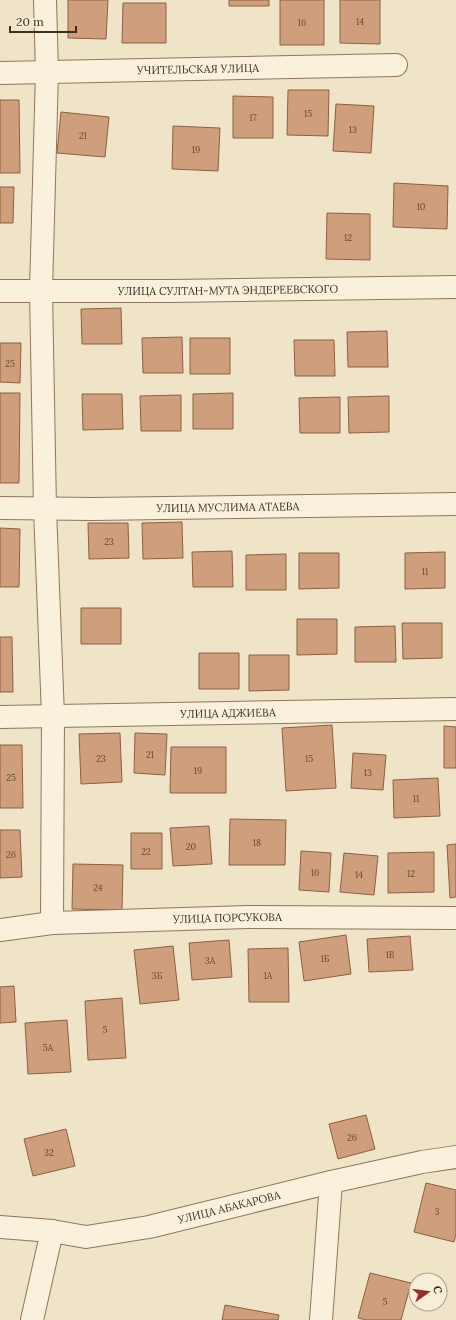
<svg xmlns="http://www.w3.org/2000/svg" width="456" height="1320" viewBox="0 0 456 1320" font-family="Lora,serif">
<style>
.building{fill:#cf9f7d;stroke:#8d5f41}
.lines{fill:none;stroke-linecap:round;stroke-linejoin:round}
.street-casing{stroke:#8d765c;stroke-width:24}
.street{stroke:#faf1dc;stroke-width:22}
.labels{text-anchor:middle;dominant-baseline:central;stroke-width:4;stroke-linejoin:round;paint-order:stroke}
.number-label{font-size:9px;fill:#624a37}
.street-label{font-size:11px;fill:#3d2e20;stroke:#f7eed8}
</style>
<rect width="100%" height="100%" fill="#f0e4c8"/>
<path class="building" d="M68 0H108L106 39 68 38Z
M229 0H269V6H229Z
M280 0H324V45H280Z
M340 0H380V44L340 43Z
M123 3H166V43H122Z
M288 90H329L328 136 287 135Z
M233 96 273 97V138H233Z
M0 100H19L20 173H0Z
M336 104 374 106 371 153 333 151Z
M61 112 109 117 105 157 57 153Z
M173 126 220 128 218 171 172 169Z
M394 183 448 186 447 229 393 227Z
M0 187H14L13 223H0Z
M327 213 370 214V260L326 259Z
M121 308 122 344H82L81 309Z
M387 331 388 367H348L347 332Z
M182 337 183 373H143L142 338Z
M190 338H230V374H190Z
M294 340H334L335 376H295Z
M0 343H21L20 383 0 382Z
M0 393H20L19 483H0Z
M233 393V429H193V394Z
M82 394H122L123 429 83 430Z
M181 395V431H141L140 396Z
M389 396V432L349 433 348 397Z
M340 397V433H300L299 398Z
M182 522 183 558 143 559 142 523Z
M88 523H128L129 558 89 559Z
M0 528 20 529 19 587H0Z
M232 551 233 587H193L192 552Z
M445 552V588L405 589V553Z
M299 553H339V588L299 589Z
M286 554V590H246V555Z
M81 608H121V644H81Z
M297 619H337V654L297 655Z
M402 623H442V658L403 659Z
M395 626 396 662H355V627Z
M0 637H12L13 692H0Z
M199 653H239V689H199Z
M249 655H289V690L249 691Z
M332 725 336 788 286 791 282 728Z
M444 726 456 727V768H444Z
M120 733 122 782 81 784 79 734Z
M135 733 167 734 165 775 134 773Z
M0 745H22L23 808H0Z
M171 747H226V793H170Z
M353 753 386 755 383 790 351 788Z
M438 778 440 816 394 818 393 780Z
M230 819 286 820 285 865H229Z
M209 826 212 864 173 866 170 828Z
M0 830H20L22 877 0 878Z
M131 833H162V869H131Z
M456 844V897L450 898 447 845Z
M301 851 331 853 329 892 299 890Z
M434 852V892L388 893V853Z
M344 853 378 856 374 895 340 892Z
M73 864 123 865 122 910 72 909Z
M346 935 351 974 304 981 299 942Z
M410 936 413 970 369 972 367 939Z
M229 940 232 977 192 980 189 943Z
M173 946 179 1000 140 1004 134 950Z
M288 948 289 1002H249L248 949Z
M14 986 16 1022 0 1023V987Z
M122 998 126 1058 88 1060 85 1001Z
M67 1020 71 1072 28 1074 25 1023Z
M366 1115 375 1149 338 1159 329 1124Z
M66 1129 75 1166 33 1176 24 1139Z
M426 1183 456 1190V1234L454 1242 414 1232Z
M370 1273 411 1283 401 1320H366L358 1318Z
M225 1305 279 1315 278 1320H222Z"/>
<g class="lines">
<g class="street-casing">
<g id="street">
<path d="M45 0 47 72 41 291 45 509 53 716 52 923"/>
<path id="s1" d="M0 73 396 65"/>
<path id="s2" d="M0 291H172L456 287"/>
<path id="s3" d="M0 508 93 509 456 504"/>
<path id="s4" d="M0 717 456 709"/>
<path id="s5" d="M0 930 52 923 248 917 456 918"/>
<path id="s6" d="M0 1227 52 1231 86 1237 149 1227 331 1182 422 1162 456 1157"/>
<path d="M32 1320 52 1231"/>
<path d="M321 1320 331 1182"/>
</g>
</g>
<use href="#street" class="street"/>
</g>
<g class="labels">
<g class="number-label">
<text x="360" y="21">14</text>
<text x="302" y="22">16</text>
<text x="308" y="113">15</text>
<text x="253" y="117">17</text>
<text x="353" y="129">13</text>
<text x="83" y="135">21</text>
<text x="196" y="149">19</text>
<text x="421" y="206">10</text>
<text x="348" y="237">12</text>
<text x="10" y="363">25</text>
<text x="109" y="541">23</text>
<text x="425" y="571">11</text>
<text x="150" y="754">21</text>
<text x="101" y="758">23</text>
<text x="309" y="758">15</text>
<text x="198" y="770">19</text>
<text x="368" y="772">13</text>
<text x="11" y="777">25</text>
<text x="416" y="798">11</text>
<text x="257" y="842">18</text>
<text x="191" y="846">20</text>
<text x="146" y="851">22</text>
<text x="11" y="854">26</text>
<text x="315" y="872">16</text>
<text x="411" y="873">12</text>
<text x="359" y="874">14</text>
<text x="98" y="887">24</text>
<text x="390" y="954">1В</text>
<text x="325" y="958">1Б</text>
<text x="210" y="960">3А</text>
<text x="157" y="975">3Б</text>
<text x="268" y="975">1А</text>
<text x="105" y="1029">5</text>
<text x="48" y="1047">5А</text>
<text x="352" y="1137">26</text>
<text x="49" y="1152">32</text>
<text x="437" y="1211">3</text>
<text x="385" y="1301">5</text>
</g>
<g class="street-label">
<text stroke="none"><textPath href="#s1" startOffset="198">УЧИТЕЛЬСКАЯ УЛИЦА</textPath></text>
<text stroke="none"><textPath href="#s2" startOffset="228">УЛИЦА СУЛТАН-МУТА ЭНДЕРЕЕВСКОГО</textPath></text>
<text stroke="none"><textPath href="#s3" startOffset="228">УЛИЦА МУСЛИМА АТАЕВА</textPath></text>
<text stroke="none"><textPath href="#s4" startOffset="228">УЛИЦА АДЖИЕВА</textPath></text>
<text stroke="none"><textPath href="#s5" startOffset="228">УЛИЦА ПОРСУКОВА</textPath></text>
<text stroke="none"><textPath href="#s6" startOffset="233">УЛИЦА АБАКАРОВА</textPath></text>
</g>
</g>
<g transform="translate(428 1292) rotate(76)"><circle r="19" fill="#f7eed8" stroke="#ada18e"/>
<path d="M0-3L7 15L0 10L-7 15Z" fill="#9e2a2b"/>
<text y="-6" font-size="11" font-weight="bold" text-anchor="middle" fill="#3d2e20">С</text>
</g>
<path d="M10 26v6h66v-6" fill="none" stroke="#3d2e20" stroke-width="2"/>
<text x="16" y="26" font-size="12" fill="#3d2e20" stroke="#f7eed8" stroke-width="3" paint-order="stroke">20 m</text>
</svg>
